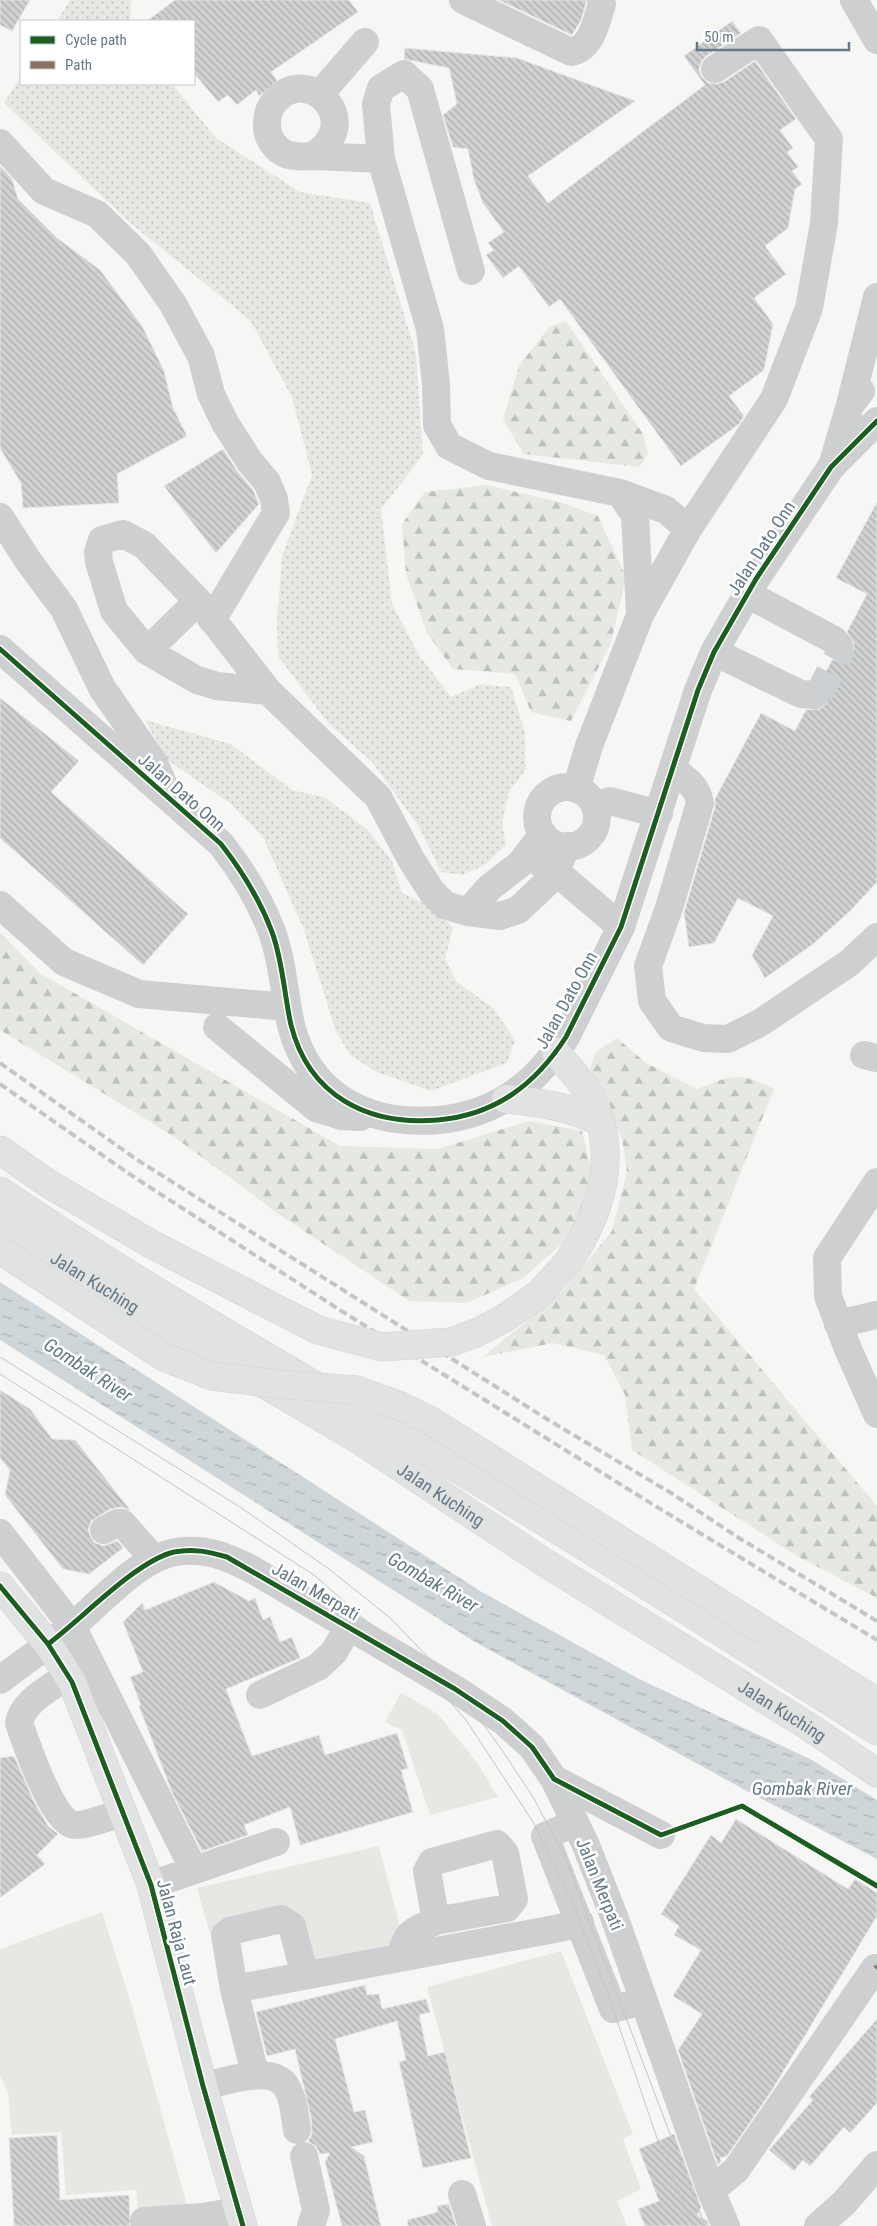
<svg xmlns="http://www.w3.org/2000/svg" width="877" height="2226" viewBox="0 0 877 2226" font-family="'Roboto Condensed',sans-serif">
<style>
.grass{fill:url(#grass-dots)}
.forest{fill:url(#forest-firs)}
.garden{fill:#e6e9e3}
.water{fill:url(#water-ripples)}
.building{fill:url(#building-back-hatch);stroke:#e6e6e4}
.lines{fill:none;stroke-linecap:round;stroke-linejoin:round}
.minor-tunnel{stroke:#cad0d4;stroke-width:28;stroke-dasharray:28 14;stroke-linecap:butt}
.major-casing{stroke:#d3d4d4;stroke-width:29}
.highway-casing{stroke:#d3d4d4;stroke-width:29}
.minor{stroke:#cecfd0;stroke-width:28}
.major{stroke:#e1e2e2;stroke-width:28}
.highway{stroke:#e1e2e2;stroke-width:28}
.tram{stroke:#c3c5c6;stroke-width:1}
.rail{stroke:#c3c5c6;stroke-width:4;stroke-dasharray:8 4;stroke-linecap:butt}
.highway-bridge-casing{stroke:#d3d4d4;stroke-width:29;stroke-linecap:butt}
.highway-bridge{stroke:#e1e2e2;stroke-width:28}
.quiet{stroke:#8d6e63;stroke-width:4;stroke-dasharray:8 4;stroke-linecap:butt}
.cycleway-casing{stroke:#fff;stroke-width:8}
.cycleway{stroke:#1b5e20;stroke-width:5}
.labels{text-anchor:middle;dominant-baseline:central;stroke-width:5;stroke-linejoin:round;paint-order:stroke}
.street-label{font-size:18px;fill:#647987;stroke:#fff}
.water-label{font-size:19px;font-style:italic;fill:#607b83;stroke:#fff}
</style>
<defs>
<pattern id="grass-dots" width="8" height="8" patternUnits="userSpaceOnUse" patternTransform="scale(1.25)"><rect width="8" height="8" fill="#e6e9e3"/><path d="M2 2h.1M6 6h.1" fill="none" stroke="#bec2be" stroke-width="1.8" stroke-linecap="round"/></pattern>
<pattern id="forest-firs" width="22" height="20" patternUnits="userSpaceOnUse" patternTransform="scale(1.25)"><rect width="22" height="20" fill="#e6e9e3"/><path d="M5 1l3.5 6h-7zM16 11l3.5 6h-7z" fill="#bec2be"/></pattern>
<pattern id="water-ripples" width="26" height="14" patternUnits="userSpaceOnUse" patternTransform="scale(1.25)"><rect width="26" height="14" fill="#ced6d9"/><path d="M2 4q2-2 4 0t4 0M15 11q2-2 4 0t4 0" fill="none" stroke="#abb2b6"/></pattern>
<pattern id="building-back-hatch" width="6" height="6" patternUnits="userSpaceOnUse" patternTransform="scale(1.25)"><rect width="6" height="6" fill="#d0d1d1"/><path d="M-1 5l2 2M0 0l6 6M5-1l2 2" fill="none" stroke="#acaeaf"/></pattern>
</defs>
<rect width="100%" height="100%" fill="#f6f6f5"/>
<path class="grass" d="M70 0H131L130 21H57Z
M21 76V84H172L216 138 300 192 370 203 416 354 423 455 381 509 392 604 419 655 451 697 480 684 511 687 525 733 526 769 509 792 502 823 506 845 486 864 463 875 441 872 419 827 372 762 328 723 278 656 277 622 282 556 312 475 292 397 250 320 129 222 4 103Z
M145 720 231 744 292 790 324 797 367 829 392 861 402 893 436 909 453 928 445 959 456 981 494 1009 515 1040 507 1063 431 1091 376 1072 349 1054 335 1029 304 930 263 837 231 804 166 759Z"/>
<path class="forest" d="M566 321 643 434 648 454 639 467 524 454 503 419 519 366 549 327Z
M486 485 560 502 598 516 626 577 611 643 571 721 531 712 515 674 453 669 427 633 406 574 402 524 425 492Z
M0 932 41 974 340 1146 438 1149 529 1121 582 1131 592 1175 586 1207 562 1244 523 1278 467 1303 409 1301 283 1217 173 1136 0 1030Z
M617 1038 646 1063 697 1089C733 1075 738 1071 774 1089L694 1289 877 1506V1598L797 1556 632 1450 625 1395 604 1355 553 1343 483 1357 563 1291 612 1231 627 1172 622 1139 590 1068 596 1052Z"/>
<path class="garden" d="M401 1693 438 1714 478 1764 498 1797 430 1815 402 1730 385 1722Z
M379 1846 405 1946 309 1966 294 1915 210 1934 197 1888Z
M102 1912 131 2003 189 2212 139 2217 136 2190 66 2195 61 2132 12 2135 8 2093 0 2075V1949Z
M561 1951 633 2134 623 2139 641 2189 617 2201 627 2226H492L427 1987Z"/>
<path class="water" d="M0 1282 480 1591 639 1679 812 1760 877 1800V1859L756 1796 475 1642 0 1340Z"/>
<path class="building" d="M0 0H30L12 31 0 25Z
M175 0H349L358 12 271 72 277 81 259 96 256 90 237 105 228 95 218 102 194 73V21H147Z
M499 0H586V3L581 20 572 35Z
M732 21 741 33 706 56 701 62 699 69 702 77 708 83 716 84 724 82 755 61 796 119 780 130 793 148 787 152 798 167 792 171 802 184 795 189 788 228 765 246 786 274 754 298 773 324 764 370 729 396 744 416 739 424 681 466 560 299 549 307 519 266 503 278 486 255 494 250 488 243 504 232 483 203 474 180 468 149 453 147 443 115 457 104 449 68 404 59 405 48 517 58 635 101 528 176 548 203 705 85 684 56Z
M0 166 12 179 18 199 57 238 100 270 142 326 164 371 173 408 187 436 117 474 119 503 23 508 21 483 0 448Z
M223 449 237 471 253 490 259 504 216 553 164 486Z
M877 502V882L850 911 813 944 765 978 752 955 773 916 738 898 714 943 689 947 684 913 715 807V799L761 713 795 731 806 710 820 709 827 703 830 696 828 689 821 681 832 660 842 661 849 658 853 652 854 643 847 632 867 594 836 578Z
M0 698 79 761 51 792 188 914 143 965 0 838Z
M0 1390 30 1409 52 1439 75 1440 130 1510 122 1507 110 1509 91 1521 88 1530 91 1538 95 1543 104 1546 117 1541 123 1548 89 1574 63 1569 5 1495 10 1470 0 1458Z
M214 1582 249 1601 255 1598 263 1620 270 1617 280 1642 292 1637 300 1658 226 1689 252 1756 319 1735 325 1755 397 1733 408 1768 401 1770 413 1812 300 1845 290 1807 244 1825 248 1835 202 1851 172 1792 139 1706 141 1705 130 1677 143 1672 123 1622 142 1603 145 1610Z
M14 1756 34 1802 48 1826 58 1834 37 1855 45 1864 0 1898V1758Z
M736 1819 848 1889 855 1879 877 1893V1916L772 2090 727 2156 720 2158 721 2162 718 2165 678 2050 702 2014 673 1996 701 1950 674 1935 679 1926 661 1914 711 1835 721 1843Z
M365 1985 367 1995 379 1994 382 2009 426 1999 430 2012 419 2015 428 2056 445 2052 471 2158 423 2168 399 2062 406 2060 397 2021 335 2039 354 2112 365 2110 373 2142 351 2147 364 2156 381 2226H342L325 2162 330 2153 320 2154 316 2146 308 2141 312 2135 311 2117 295 2049 267 2056 256 2012Z
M877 2019V2103L850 2133 844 2127 810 2166 803 2160 794 2171 769 2150 813 2100 809 2097Z
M674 2134 701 2207 697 2215 707 2221 709 2226H645L638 2209 659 2201 639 2149Z
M57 2135 60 2200 129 2195 130 2226H14L9 2138Z
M449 2204 456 2226H408L407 2220 438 2212 437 2206Z"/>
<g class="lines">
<path class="minor-tunnel" d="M814 695 821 690 840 653 839 646"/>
<g class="major-casing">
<path id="major" d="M0 1586 48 1644 72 1682 151 1885 203 2086 243 2226"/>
</g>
<g class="highway-casing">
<g id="highway">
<path d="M556 1052C567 1066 580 1079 589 1094 620 1151 603 1211 568 1262"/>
<path d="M506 1099C543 1103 567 1106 601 1122"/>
<path d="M0 1150 49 1184"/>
<path d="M0 1191C146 1290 300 1376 451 1465 595 1550 735 1642 877 1731"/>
<path id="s1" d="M0 1223 171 1329 356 1438 547 1564 808 1726 877 1773"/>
<path d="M764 1631 877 1702"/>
</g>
</g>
<path class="minor" d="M463 0 571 52C592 48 596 22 602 4L601 0
M854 0 877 40
M320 94 365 42
M0 143 44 191 97 214 138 254 173 304 201 356 211 394 225 423 250 462 267 482 274 499 276 513 212 620
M312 156C366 125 311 63 276 100 268 108 267 117 267 128 268 139 276 150 286 154 297 158 306 156 316 156 338 157 359 158 381 159
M471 271 420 89 404 74 381 88 376 104 381 159 430 329 436 384 437 425 449 446 489 466 620 493 666 510 688 529
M850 405 877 297
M832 466 850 405 861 391
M620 493 635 515 640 614
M0 517 29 562 64 609 102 688 154 763 166 790
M747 594 834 640 839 646
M0 649 221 844C242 871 260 900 272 932 283 962 284 994 291 1025 309 1096 368 1126 438 1120 495 1115 535 1085 566 1037L621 927 698 690 714 652 756 579 831 467 877 421
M147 651 198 601
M714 652 801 694 814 695
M268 691 217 686 197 680 147 651 114 611 99 562 98 552 102 540 123 534 144 545 198 601 268 691 378 797 412 861 432 892 445 905 468 912
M673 770C686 779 697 786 700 803L669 908 648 966 652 1001 671 1028 703 1038 728 1039 760 1023 849 963 877 937
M537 817a30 30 0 1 1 60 0a30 30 0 1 1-60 0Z
M576 789 589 746 640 615 688 529 774 399 809 308 824 223 829 139 759 40 715 69
M595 806 610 801 659 814
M543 834 520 864 489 888 468 912 500 916 518 910 553 877 567 846
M540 863 555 871 621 927
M0 905 64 962 139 994 288 1007
M217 1027 316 1108 342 1116 360 1117
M864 1055 877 1058
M877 1182 827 1258 828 1296 848 1349 877 1414
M838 1324 877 1315
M104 1530 117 1523H122L154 1559
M0 1533 72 1626 194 1870
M68 1675C51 1688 23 1701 19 1723 26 1743 51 1817 71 1824 82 1828 111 1816 123 1812
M0 1680C24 1662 48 1645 71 1627 101 1603 138 1558 176 1552 205 1547 228 1557 253 1570L455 1689 503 1721 532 1747 554 1779 585 1843 615 1919 711 2191 726 2226
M260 1695 318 1667 334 1652 349 1626
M554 1779 661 1835
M575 1823 545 1836 613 2009 643 2001
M151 1885 276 1842
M400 1958C406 1932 412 1931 436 1921L427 1871 432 1862 497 1844 505 1853 514 1899 507 1908 436 1921
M234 1989 225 1935 230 1931 281 1919 292 1926 305 1976
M255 2074 234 1989 560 1928 580 1922
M203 2086C225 2082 274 2063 287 2088 294 2100 295 2117 297 2130
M304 2156 316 2210 311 2226
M711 2191 736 2170 875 1968
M462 2194 472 2226
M144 2221 202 2217 238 2211
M818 2226 844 2203 877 2165"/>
<use href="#major" class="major"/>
<use href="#highway" class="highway"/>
<path class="tram" d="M0 1357 240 1507 329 1569 389 1617 454 1684 502 1750 533 1797 565 1857 705 2226
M0 1374 314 1575 421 1669 466 1720 533 1822 573 1904 608 1994 658 2141 693 2226"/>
<path class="rail" d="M0 1063 136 1159 550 1421 671 1493 739 1538 877 1621
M0 1084 131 1175 343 1312 657 1507 877 1640"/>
<g class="highway-bridge-casing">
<path id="highway-bridge" d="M49 1184 151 1244 318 1330 382 1347 451 1342 476 1333 503 1319 539 1294 568 1262
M0 1250 164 1357 212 1376 278 1384 356 1390 398 1405 431 1421 764 1631"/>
</g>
<use href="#highway-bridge" class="highway-bridge"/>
<path class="quiet" d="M875 1968 877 1966"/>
<g class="cycleway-casing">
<path id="cycleway" d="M0 649 221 844C242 871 260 900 272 932 283 962 284 994 291 1025 309 1096 368 1126 438 1120 495 1115 535 1085 566 1037L621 927 698 690 714 652 756 579 831 467 877 421
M0 1586 48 1644 72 1682 151 1885 203 2086 243 2226
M48 1644C82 1619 136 1561 174 1552 193 1548 209 1552 227 1557L455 1689 503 1721 532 1747 554 1779 661 1835 742 1806 877 1886"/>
</g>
<use href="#cycleway" class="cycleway"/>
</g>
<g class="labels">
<g class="street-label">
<text transform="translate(761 548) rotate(-57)">Jalan Dato Onn</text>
<text transform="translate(182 792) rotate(41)">Jalan Dato Onn</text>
<text transform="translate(566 1000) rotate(-61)">Jalan Dato Onn</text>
<text stroke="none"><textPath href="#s1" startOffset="112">Jalan Kuching</textPath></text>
<text stroke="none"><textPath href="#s1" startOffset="518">Jalan Kuching</textPath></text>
<text transform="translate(316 1591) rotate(30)">Jalan Merpati</text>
<text stroke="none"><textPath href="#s1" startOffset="922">Jalan Kuching</textPath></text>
<text transform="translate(600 1884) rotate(68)">Jalan Merpati</text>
<text transform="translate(177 1932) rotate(75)">Jalan Raja Laut</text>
</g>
<g class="water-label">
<text transform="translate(88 1370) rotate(33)">Gombak River</text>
<text transform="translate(433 1582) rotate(30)">Gombak River</text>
<text x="802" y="1788">Gombak River</text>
</g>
</g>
<rect x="20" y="20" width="175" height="65" fill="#ffffff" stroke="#c1c9cf"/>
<rect x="30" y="36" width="25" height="8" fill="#1b5e20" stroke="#c1c9cf"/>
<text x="65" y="45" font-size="15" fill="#647987">Cycle path</text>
<rect x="30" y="61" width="25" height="8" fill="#8d6e63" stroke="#c1c9cf"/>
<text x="65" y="70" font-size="15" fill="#647987">Path</text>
<path d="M697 42v8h152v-8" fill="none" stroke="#647987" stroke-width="2.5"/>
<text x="704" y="42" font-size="15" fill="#647987" stroke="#ffffff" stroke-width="4" paint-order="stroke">50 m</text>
</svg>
